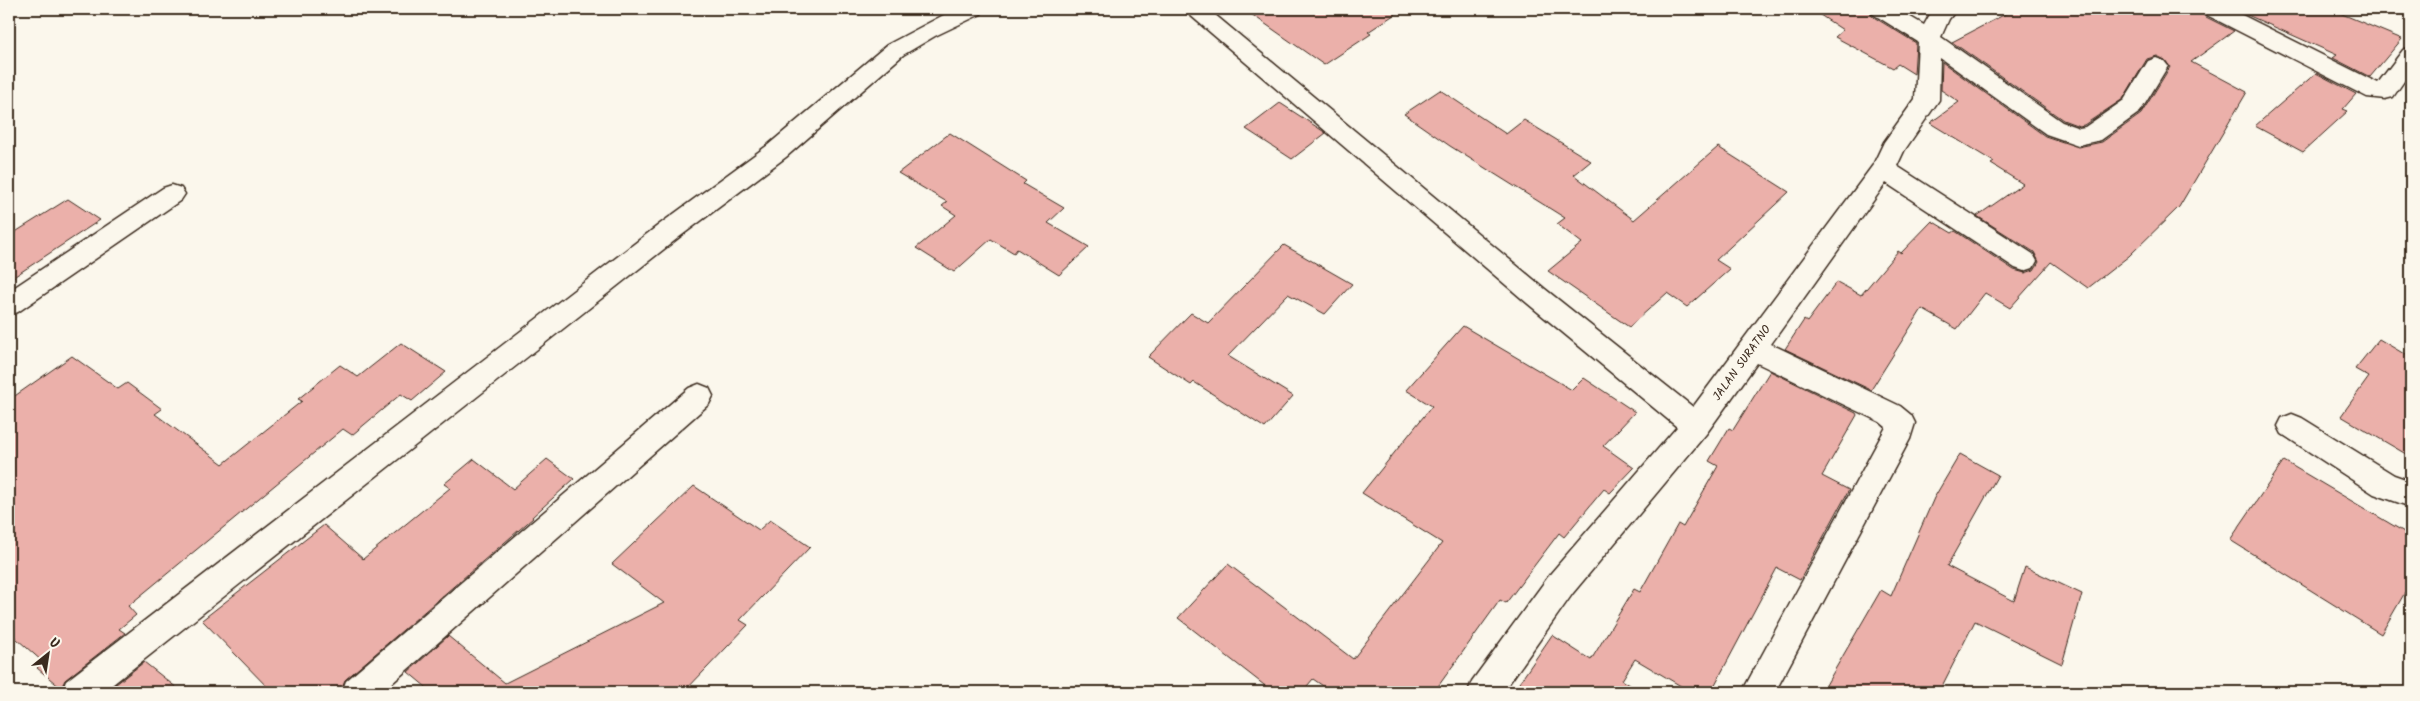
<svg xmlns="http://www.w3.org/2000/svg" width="2420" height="701" viewBox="0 0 2420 701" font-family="Kalam,sans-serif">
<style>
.building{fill:#ebb0aa;stroke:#3b2a1e}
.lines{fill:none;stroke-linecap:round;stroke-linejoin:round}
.street-casing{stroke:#3b2a1e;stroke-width:3}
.street{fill:#fbf7ec;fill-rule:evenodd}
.labels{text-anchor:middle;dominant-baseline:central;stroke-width:4;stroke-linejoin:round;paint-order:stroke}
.street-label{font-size:12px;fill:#3b2a1e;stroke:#fbf7ec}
</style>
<rect width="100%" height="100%" fill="#fbf7ec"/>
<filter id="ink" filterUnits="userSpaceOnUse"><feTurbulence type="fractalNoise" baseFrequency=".02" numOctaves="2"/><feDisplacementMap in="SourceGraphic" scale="10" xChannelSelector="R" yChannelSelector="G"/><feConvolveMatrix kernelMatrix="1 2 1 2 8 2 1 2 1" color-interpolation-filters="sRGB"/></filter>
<g filter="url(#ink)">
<path class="building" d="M1244 9H1403L1368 32 1371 34 1324 65Z
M1811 9H1868L1872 16 1916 43 1914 74 1898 64 1893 68 1835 37 1843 30Z
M2015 9H2200L2204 16 2234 31 2191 62 2247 92 2179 207 2129 256 2088 288 2051 262 2010 308 1985 293 1957 329 1922 309 1871 390 1785 349 1804 320 1807 322 1837 282 1861 295 1898 251 1901 253 1932 221 1952 233 1955 231 2014 270 2025 273 2034 270 2039 262 2034 252 1977 216 2023 184 1991 164 1994 162 1930 123 1959 102 1941 90 1942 62 2045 136 2078 147 2102 142 2141 114 2170 67 2165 60 2157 56 2147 59 2123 99 2084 125 2079 126 2063 120 1952 42Z
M2234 9H2330L2402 39 2370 77 2333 58 2337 55Z
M2316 73 2356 94 2343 109 2348 111 2303 152 2255 126Z
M1440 90 1506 134 1524 120 1591 161 1574 175 1634 220 1718 147 1789 192 1716 260 1730 269 1687 307 1667 293 1629 327 1548 271 1582 243 1557 224 1565 218 1450 146 1404 114Z
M1280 103 1326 133 1292 159 1246 129Z
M950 133 1026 181 1023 184 1064 208 1048 223 1089 247 1059 275 1017 249 1014 253 991 239 954 272 916 248 956 215 942 206 947 202 898 173Z
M68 199 100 220 9 280V236Z
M1284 245 1352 284 1325 314 1288 294 1228 356 1293 396 1265 428 1194 382 1191 385 1148 357 1191 313 1208 323Z
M1463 326 1572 390 1584 378 1635 412 1603 446 1634 468 1610 493 1604 489 1564 537 1559 533 1506 603 1500 600 1434 692H1327L1329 690 1313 679 1302 692H1273L1178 618 1228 564 1353 659 1442 543 1362 493 1432 406 1406 390Z
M2379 339 2411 358V457L2341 416 2369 377 2355 369Z
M401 343 446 372 412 401 401 394 352 435 343 429 128 606 136 615 119 629 125 633 65 680 61 688 37 668 43 662 9 632V400L72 356 118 389 127 383 162 409 155 414 223 464 302 401 298 399 340 365 358 377Z
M1770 371 1856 413 1857 415 1822 476 1849 490 1800 580 1777 568 1711 692H1691L1635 659 1622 680 1641 692H1513L1552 635 1591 660 1634 589 1640 592 1678 524 1683 527 1718 466 1709 461 1729 428 1733 430Z
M1960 454 1998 475 1947 566 2014 601 2025 567 2082 594 2062 664 1975 621 1939 692H1822L1881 590 1891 596 1934 498Z
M474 459 513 489 547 459 574 479 532 517 533 518 345 680 342 687 336 692H272L202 620 324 525 363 559 450 488 444 484Z
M2284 461 2411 536V582L2381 634 2230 540Z
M694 486 759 530 770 520 810 547 740 620 748 625 684 692H432L408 672 448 636 505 683 664 603 612 564Z
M144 662 182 692H106Z"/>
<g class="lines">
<g class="street-casing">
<path id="street" d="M955 9H984L981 14 935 36 903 55 786 157 678 238 103 692H62L66 681 660 224 768 145 887 45Z
M1183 9H1208L1545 289 1693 407 1873 165 1884 142 1915 99 1918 42 1873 14 1870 9H1897L1924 25 1933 9H1957L1949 19 1941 37 2062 122 2079 128 2085 127 2124 100 2148 61 2156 58 2164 61 2168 66 2140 112 2101 140 2078 145 2046 134 1940 58 1939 100 1904 151 1897 166 2033 254 2037 261 2033 268 2024 271 2015 268 1886 183 1771 344 1900 406 1911 415 1915 423 1910 439 1775 692H1742L1886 427 1880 422 1757 363 1706 434 1573 593 1503 692H1468L1472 681 1551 573 1677 427 1527 303Z
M2202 9H2230L2378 83 2403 50 2411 47V71L2393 97 2385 99 2367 97 2205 14Z
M172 185 181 188 185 194 181 200 18 312 9 315V291L163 188Z
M699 384 709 388 713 396 709 404 382 692H342L346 681 689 388Z
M2292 414 2302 418 2394 475 2411 481V507L2374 494 2282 434 2278 426 2282 418Z"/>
</g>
<use href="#street" class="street"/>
</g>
</g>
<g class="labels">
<g class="street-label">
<text transform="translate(1742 363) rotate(-54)">JALAN SURATNO</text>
</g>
</g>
<rect width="2420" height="701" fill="none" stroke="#fbf7ec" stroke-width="30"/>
<rect x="15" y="15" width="2390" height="671" fill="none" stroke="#3b2a1e" stroke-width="2" filter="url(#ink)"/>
<g transform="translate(48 654) rotate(30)" stroke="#fbf7ec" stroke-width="4" paint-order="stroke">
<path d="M0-4L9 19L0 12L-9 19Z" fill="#3b2a1e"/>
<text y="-8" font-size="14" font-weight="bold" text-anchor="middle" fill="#3b2a1e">U</text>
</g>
</svg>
